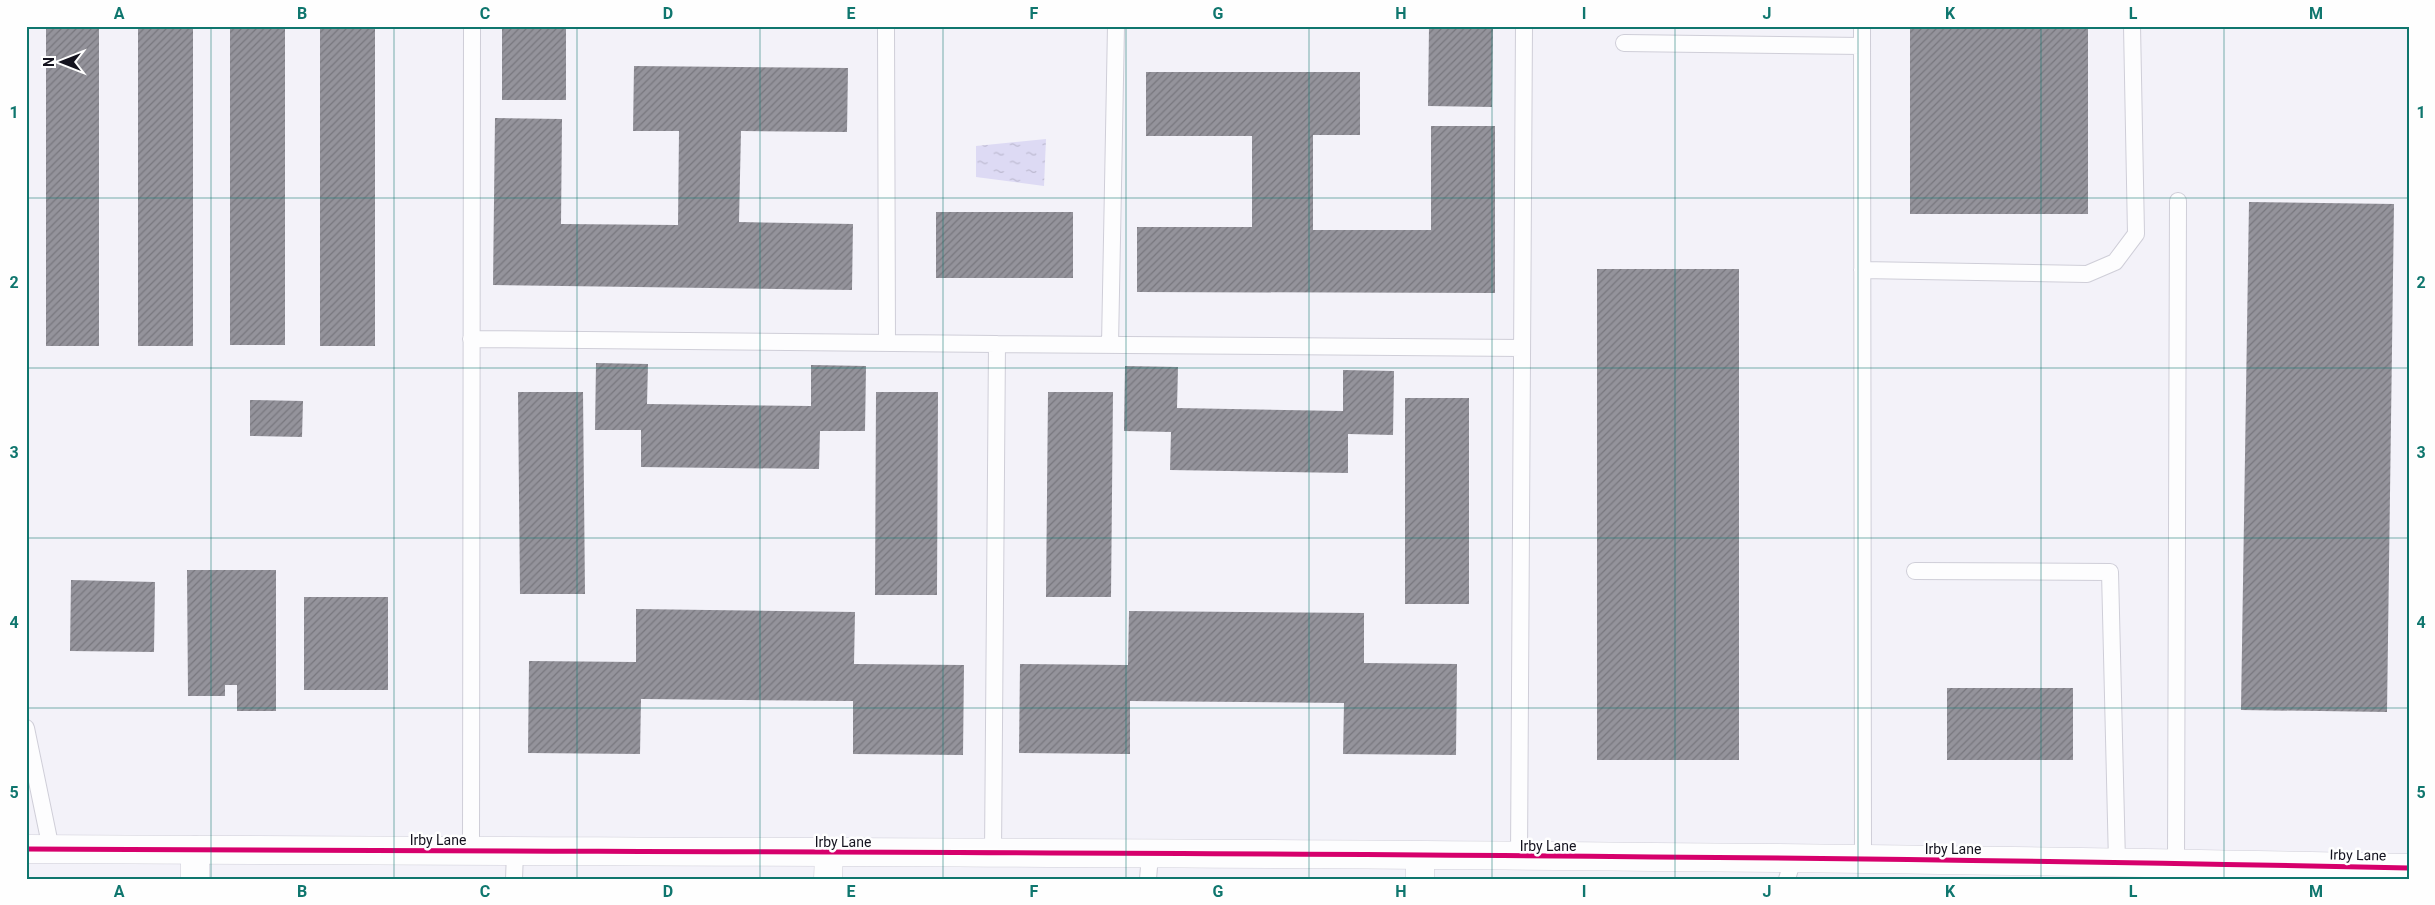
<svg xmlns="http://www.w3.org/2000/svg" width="2435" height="905" viewBox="0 0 2435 905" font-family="Roboto,sans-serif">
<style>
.water{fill:url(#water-ripples)}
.building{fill:url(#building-hatch)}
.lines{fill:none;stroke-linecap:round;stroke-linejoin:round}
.lane-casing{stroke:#cfced8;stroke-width:18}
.street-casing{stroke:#cfced8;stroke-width:29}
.secondary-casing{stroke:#cfced8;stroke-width:29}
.lane{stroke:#fdfdfe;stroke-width:16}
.street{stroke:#fdfdfe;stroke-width:28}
.secondary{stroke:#fdfdfe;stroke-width:28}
.cycleway-casing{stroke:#fefefe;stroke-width:8}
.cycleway{stroke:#d6006c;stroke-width:5}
.grid{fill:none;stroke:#0f766e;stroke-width:1;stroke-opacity:0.55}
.labels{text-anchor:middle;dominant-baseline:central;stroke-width:5;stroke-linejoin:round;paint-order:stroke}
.street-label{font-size:14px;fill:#14131e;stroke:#fefefe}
.neatline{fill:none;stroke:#0f766e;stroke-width:2}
.grid-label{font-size:16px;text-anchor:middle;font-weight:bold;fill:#0f766e}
</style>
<defs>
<pattern id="water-ripples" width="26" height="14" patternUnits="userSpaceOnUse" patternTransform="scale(1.25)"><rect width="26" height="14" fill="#dddaf4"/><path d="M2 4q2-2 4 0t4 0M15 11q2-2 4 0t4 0" fill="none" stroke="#bdbad1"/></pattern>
<pattern id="building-hatch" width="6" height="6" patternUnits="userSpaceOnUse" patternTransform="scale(1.25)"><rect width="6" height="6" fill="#94939b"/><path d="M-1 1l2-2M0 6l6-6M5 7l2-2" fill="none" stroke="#78777e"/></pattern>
</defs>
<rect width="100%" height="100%" fill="#f3f2f9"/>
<path class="water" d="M1046 139 1044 186 976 177V146Z"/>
<path class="building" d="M46 26H99V346H46Z
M138 26H193V346H138Z
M230 26H285V345H230Z
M320 26H375V346H320Z
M502 26H566V100H502Z
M1429 26H1493L1492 107 1428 106Z
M1910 26H2088V214H1910Z
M634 66 848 68 847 132 741 131 739 222 853 224 852 290 493 285 495 118 562 119 561 224 678 225 679 131H633Z
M1146 72H1360V135H1313V230H1431V126H1495V293L1137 292V227H1252V136H1146Z
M2249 202 2394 204 2387 712 2241 710Z
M936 212H1073V278H936Z
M1597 269H1739V760H1597Z
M596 363 648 364 647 404 811 406V365L866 366 865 431H820L819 469 641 467V430H595Z
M1125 366 1178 367 1177 408 1343 411V370L1394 371 1393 435 1348 434V473L1170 470 1171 432 1124 431Z
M518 392H583L585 594H520Z
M876 392H938L937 595H875Z
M1048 392H1113L1111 597H1046Z
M1405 398H1469V604H1405Z
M250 400 303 401 302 437 250 436Z
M187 570H276V711H237V685H225V696H188Z
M71 580 155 582 154 652 70 651Z
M304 597H388V690H304Z
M636 609 855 612 854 664 964 665 963 755 853 754V701L641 699 640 754 528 753 529 661 636 662Z
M1129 611 1364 613V663L1457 664 1456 755 1343 754 1344 703 1130 701V754L1019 753 1020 664 1128 665Z
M1947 688H2073V760H1947Z"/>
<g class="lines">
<g class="lane-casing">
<path id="lane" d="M886 26 887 343
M1862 26 1863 860
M1624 43 1862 46
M1862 270 2087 274 2115 262 2136 234 2132 26
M471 339 997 344 993 854
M997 344 1522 348
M1110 345 1116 26
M1915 571 2110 572 2117 862
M26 728 51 849
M471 852 472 26
M1519 857 1524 26
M2176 863 2178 201
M514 879 515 852
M1148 879 1150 855
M1787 879 1793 859"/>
</g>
<g class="street-casing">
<path id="street" d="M1420 856V879
M195 879V850
M828 879 829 853"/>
</g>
<g class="secondary-casing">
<path id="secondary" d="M26 849C820 853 1615 851 2409 868"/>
</g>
<use href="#lane" class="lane"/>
<use href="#street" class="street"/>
<use href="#secondary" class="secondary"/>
<g class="cycleway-casing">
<path id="cycleway" d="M26 849C820 853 1615 851 2409 868"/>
</g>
<use href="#cycleway" class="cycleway"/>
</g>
<path class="grid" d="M211 26V879M394 26V879M577 26V879M760 26V879M943 26V879M1126 26V879M1309 26V879M1492 26V879M1675 26V879M1858 26V879M2041 26V879M2224 26V879M26 198H2409M26 368H2409M26 538H2409M26 708H2409"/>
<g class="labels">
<g class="street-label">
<text x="438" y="840">Irby Lane</text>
<text x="843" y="842">Irby Lane</text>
<text x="1548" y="846">Irby Lane</text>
<text x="1953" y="849">Irby Lane</text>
<text transform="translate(2358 855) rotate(1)">Irby Lane</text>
</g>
</g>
<rect width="2435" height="905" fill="none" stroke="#fefefe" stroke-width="55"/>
<g transform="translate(62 62) rotate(270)" stroke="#fefefe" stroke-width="4" paint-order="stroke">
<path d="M0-4L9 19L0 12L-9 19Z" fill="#14131e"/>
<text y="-8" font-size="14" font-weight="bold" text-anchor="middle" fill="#14131e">N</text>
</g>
<rect x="28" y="28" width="2380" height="850" class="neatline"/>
<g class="grid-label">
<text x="119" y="19">A</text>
<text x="302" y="19">B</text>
<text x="485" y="19">C</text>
<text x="668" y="19">D</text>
<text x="851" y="19">E</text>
<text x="1034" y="19">F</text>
<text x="1218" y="19">G</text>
<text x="1401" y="19">H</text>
<text x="1584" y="19">I</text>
<text x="1767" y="19">J</text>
<text x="1950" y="19">K</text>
<text x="2133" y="19">L</text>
<text x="2316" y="19">M</text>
<text x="14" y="118">1</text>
<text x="2421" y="118">1</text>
<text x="14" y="288">2</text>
<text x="2421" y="288">2</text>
<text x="14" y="458">3</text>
<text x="2421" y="458">3</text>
<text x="14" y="628">4</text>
<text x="2421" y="628">4</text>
<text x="14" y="798">5</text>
<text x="2421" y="798">5</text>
<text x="119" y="897">A</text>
<text x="302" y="897">B</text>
<text x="485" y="897">C</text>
<text x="668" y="897">D</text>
<text x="851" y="897">E</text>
<text x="1034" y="897">F</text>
<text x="1218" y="897">G</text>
<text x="1401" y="897">H</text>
<text x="1584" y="897">I</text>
<text x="1767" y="897">J</text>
<text x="1950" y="897">K</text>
<text x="2133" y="897">L</text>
<text x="2316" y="897">M</text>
</g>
</svg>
